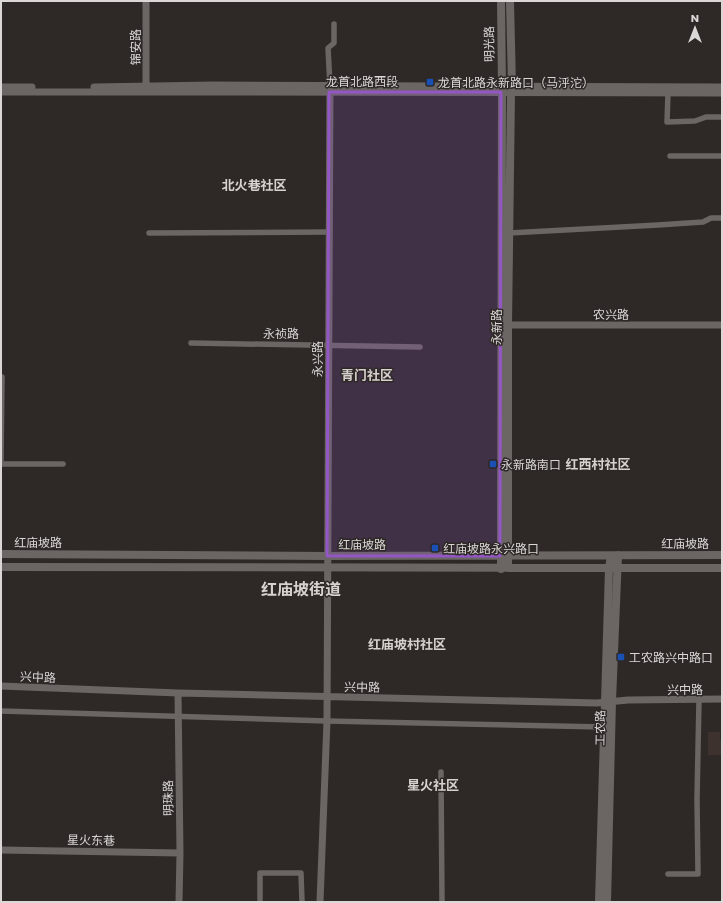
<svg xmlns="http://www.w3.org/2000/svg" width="723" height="903" viewBox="0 0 723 903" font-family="Poppins,'Noto Sans SC',sans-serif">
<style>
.built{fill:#3d322e}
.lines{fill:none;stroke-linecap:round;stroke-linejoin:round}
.minor{stroke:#6b6563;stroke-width:5.5}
.tertiary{stroke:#6b6563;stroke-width:7}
.secondary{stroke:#6b6563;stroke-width:8}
.marked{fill:#9357c5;fill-opacity:0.2;stroke:#9357c5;stroke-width:3;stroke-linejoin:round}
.transit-dot{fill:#1a4fb4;stroke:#2e2927;stroke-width:1.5}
.labels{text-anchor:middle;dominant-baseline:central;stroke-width:3;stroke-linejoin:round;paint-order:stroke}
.street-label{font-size:12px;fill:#dad7d6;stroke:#2e2927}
.poi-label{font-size:12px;fill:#dad7d6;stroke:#2e2927;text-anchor:start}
.neighbourhood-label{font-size:13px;font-weight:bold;fill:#d7d1cf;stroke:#2e2927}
.district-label{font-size:16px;font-weight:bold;fill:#d7d1cf;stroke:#2e2927}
</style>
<rect width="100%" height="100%" fill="#2e2927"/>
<path class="built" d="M708 732H720V740H722V755H708Z"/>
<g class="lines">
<path class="minor" d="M330 86 328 48 334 43V24
M668 93 667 122 695 121 706 117H722
M670 156H722
M149 233 328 232
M509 233 658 225 703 222 711 218H722
M191 343 420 347
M1 464 2 377
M1 464H63
M1 711 327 721 604 727
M441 772 442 902
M668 874H698L697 799 699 700
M260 902V873H301L302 902"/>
<path class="tertiary" d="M146 1V91
M1 87H32
M94 87 213 85 722 87
M1 92C241 91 482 93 722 93
M502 325H722
M1 686 178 693 597 703 628 700 722 699
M178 693 180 853 179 902
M1 850 180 853
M320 902 327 721 330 86"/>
<path class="secondary" d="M1 554 327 556 722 555
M1 567 722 568
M508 568V325L511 93 512 86 510 1
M501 569 502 87 501 1
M599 902 609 568 611 556
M607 902 612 701 618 555"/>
</g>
<path class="marked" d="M329 92H501L500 556H327Z"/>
<g class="transit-dot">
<rect x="426" y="78" width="8" height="8" rx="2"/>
<rect x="489" y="460" width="8" height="8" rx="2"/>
<rect x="431" y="544" width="8" height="8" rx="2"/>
<rect x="617" y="653" width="8" height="8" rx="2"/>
</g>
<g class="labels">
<g class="street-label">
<text transform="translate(489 44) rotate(-91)">明光路</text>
<text transform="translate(135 47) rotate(-90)">锦安路</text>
<text x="362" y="81">龙首北路西段</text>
<text x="611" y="314">农兴路</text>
<text transform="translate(496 327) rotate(-90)">永新路</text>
<text x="281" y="333">永祯路</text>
<text transform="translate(317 359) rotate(-90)">永兴路</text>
<text x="38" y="542">红庙坡路</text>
<text x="685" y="543">红庙坡路</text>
<text x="362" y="544">红庙坡路</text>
<text transform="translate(38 677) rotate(2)">兴中路</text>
<text transform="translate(362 687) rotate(1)">兴中路</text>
<text x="685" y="689">兴中路</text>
<text transform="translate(600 728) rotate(-89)">工农路</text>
<text transform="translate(168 798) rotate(-91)">明珠路</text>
<text transform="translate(91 840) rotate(1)">星火东巷</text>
</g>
<g class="poi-label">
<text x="438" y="82">龙首北路永新路口（马泘沱）</text>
<text x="501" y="464">永新路南口</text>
<text x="443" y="548">红庙坡路永兴路口</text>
<text x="629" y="657">工农路兴中路口</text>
</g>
<g class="neighbourhood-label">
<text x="254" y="185">北火巷社区</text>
<text x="367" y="375">青门社区</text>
<text x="598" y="464">红西村社区</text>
<text x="407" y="644">红庙坡村社区</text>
<text x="433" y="785">星火社区</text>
</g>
<g class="district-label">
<text x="301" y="589">红庙坡街道</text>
</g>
</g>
<rect width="723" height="903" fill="none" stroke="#dad7d6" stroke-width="4"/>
<g transform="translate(695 28)" stroke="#2e2927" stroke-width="3" paint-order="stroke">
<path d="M0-3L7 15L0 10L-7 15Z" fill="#dad7d6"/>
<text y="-6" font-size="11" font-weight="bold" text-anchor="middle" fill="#dad7d6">N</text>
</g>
</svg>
